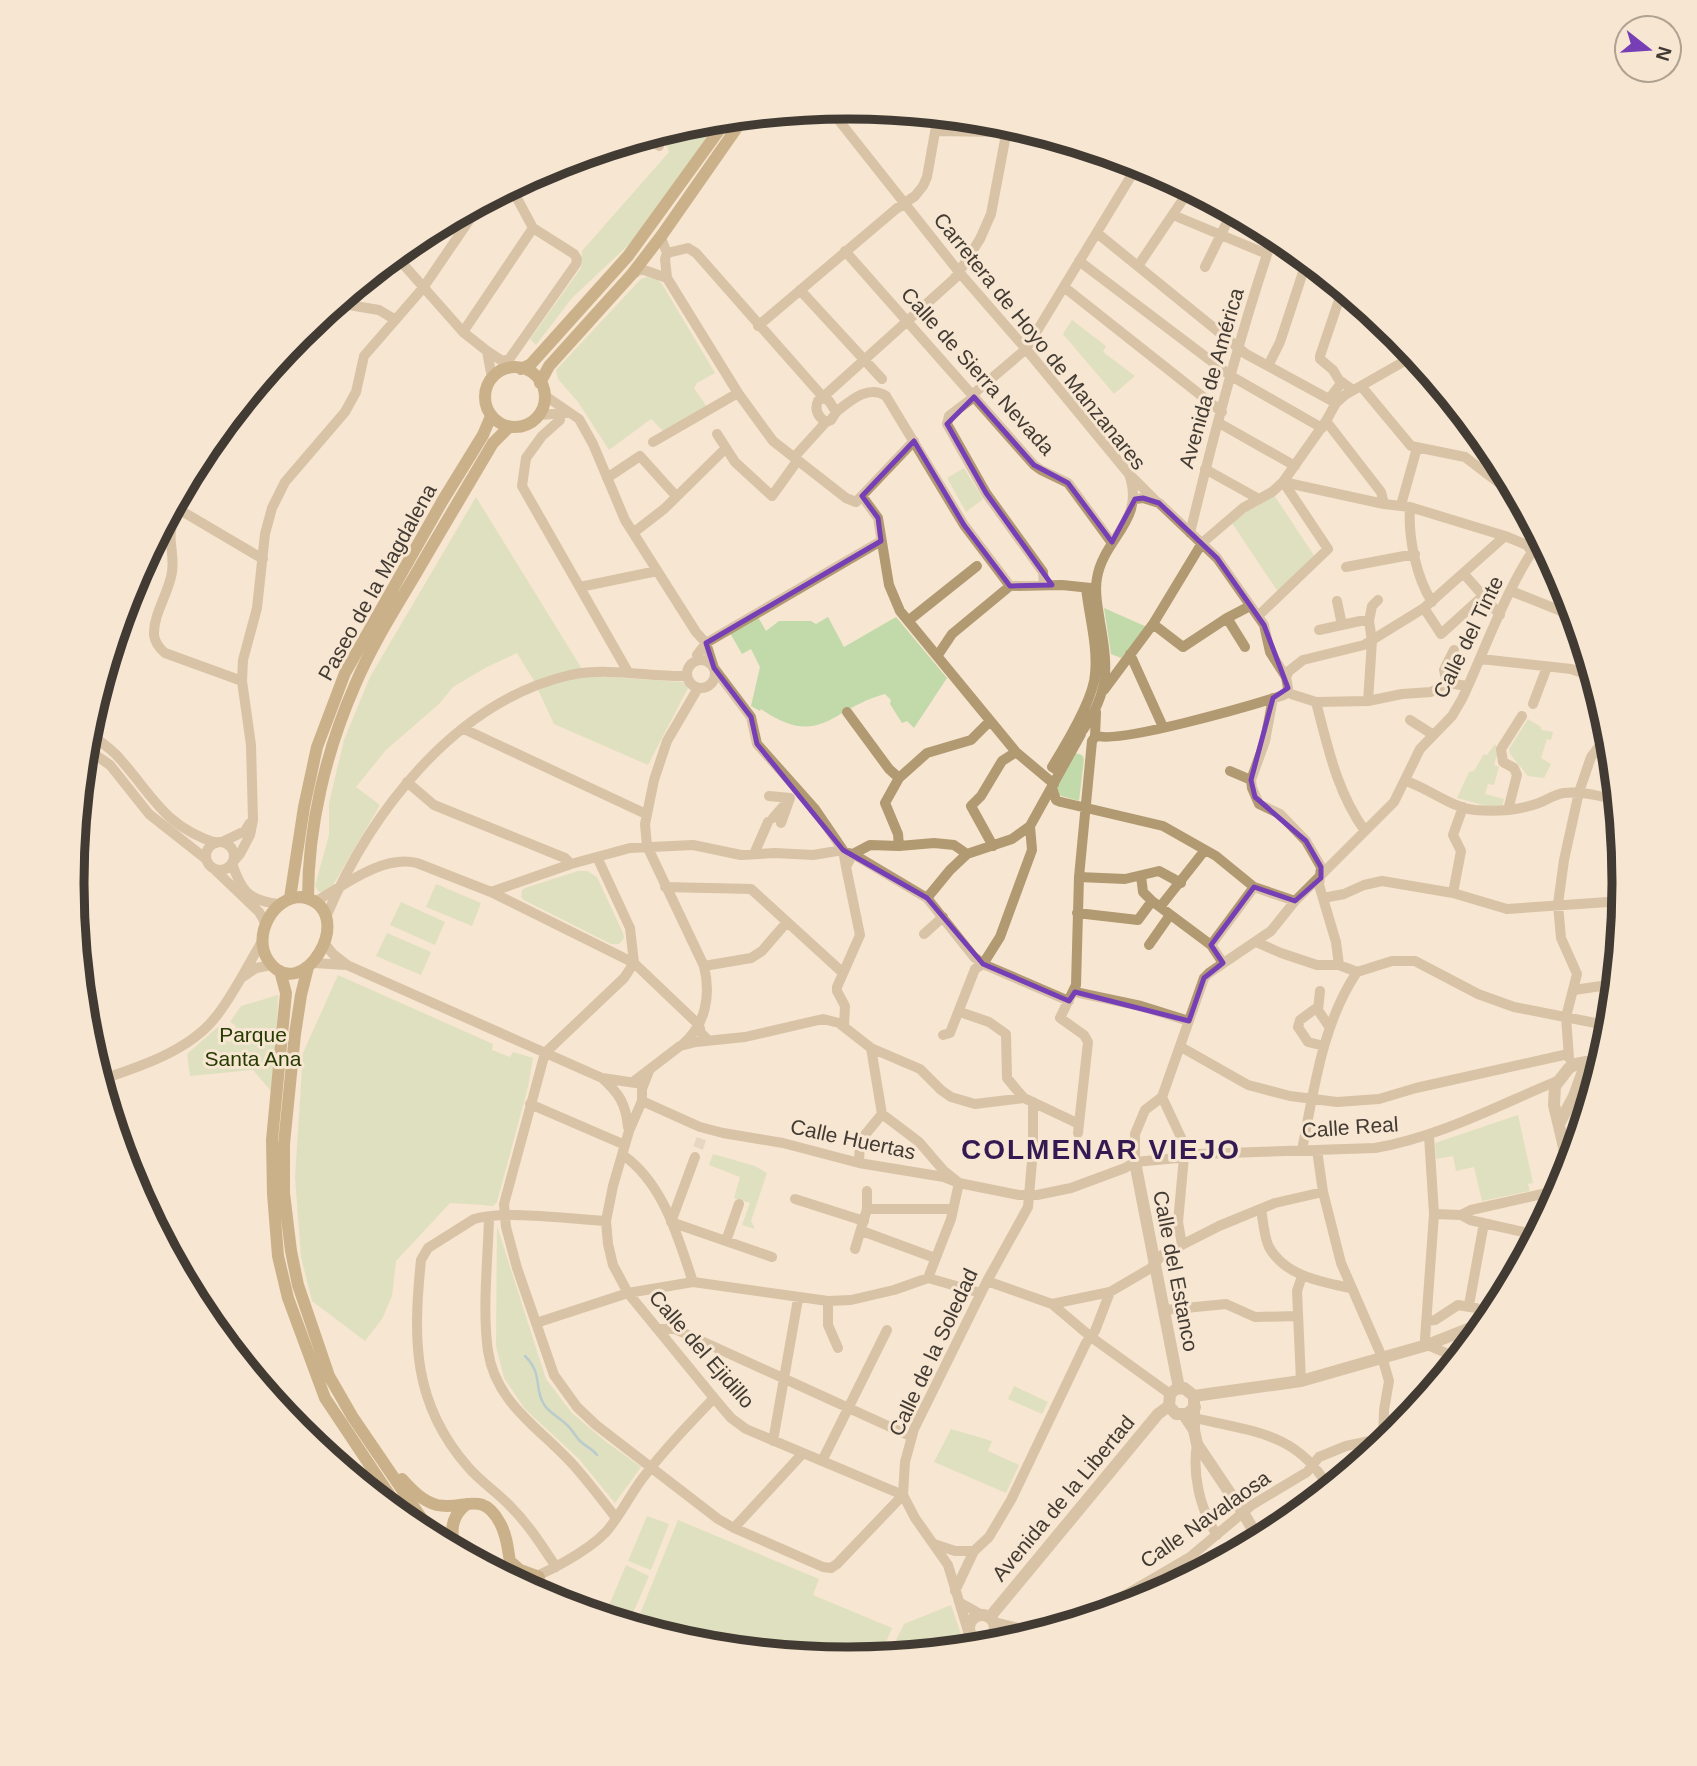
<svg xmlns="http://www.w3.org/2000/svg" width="1697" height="1766" viewBox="0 0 1697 1766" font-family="Arial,sans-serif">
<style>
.green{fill:#c2daaa}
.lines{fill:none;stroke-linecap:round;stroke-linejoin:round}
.stream{stroke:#6dacc8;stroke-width:2.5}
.minor-tunnel{stroke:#d3c4b1;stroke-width:10;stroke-dasharray:10 5;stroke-linecap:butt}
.minor{stroke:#b19971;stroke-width:10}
.tertiary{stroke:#b19971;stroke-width:12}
.secondary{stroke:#957232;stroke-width:12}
.marked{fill:none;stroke:#763fb6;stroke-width:5;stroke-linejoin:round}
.labels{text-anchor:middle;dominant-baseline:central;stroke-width:6;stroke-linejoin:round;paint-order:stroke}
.street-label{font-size:21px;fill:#423b33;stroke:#f7e6d1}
.park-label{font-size:21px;fill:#263c02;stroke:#f7e6d1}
.district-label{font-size:28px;font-weight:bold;letter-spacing:2px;fill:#341a53;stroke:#f7e6d1}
.rim{fill:none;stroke:#423b33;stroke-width:9}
</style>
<rect width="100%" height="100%" fill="#f7e6d1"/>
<path class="green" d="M720 119 640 234 572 298 536 345 530 339 581 268 582 251 669 152 664 139 669 130 697 121Z
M647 277 657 279 662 284 715 373 697 383 694 388 707 407 664 432 651 419 609 450 578 402 558 379 556 370 641 279Z
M1072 320 1106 346 1103 352 1135 376 1114 394 1063 334Z
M964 468 983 499 966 512 947 478Z
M1274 495 1315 557 1278 592 1232 523 1251 508Z
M476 497 582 669 594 676 683 682 688 688 648 765 554 724 533 679 517 653 485 668 453 687 439 704 386 750 356 787 380 805 332 887 324 892H319L315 886 329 835V803L344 740 370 677Z
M1104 608 1147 627 1121 658 1111 654Z
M758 617 766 631 779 621H811L816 624 828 617 844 647 896 617 947 678 914 728 907 721 902 723 890 704 891 700 885 694C831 708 821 750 761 709L760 711 751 706 760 667 751 649 742 654 730 633Z
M1528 719 1541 727V730L1553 732 1551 740 1547 739 1541 758 1551 764 1544 778 1528 776 1510 754 1509 749Z
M1495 744 1498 752 1494 765 1499 767 1494 785 1488 784 1485 794 1504 799 1502 807H1490L1457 798 1469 772 1474 771 1484 754 1487 755Z
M1075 753 1082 755 1084 759 1079 801 1058 795 1056 785Z
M578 871H587L597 877 623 933 624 938 619 944H611L524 900 521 897 522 890 525 888Z
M436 884 481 903 472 926 426 907Z
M401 902 445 922 435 945 390 925Z
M387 933 431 952 421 975 376 956Z
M338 975 493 1044 492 1050 510 1057 513 1052 533 1058 528 1087 497 1202 493 1206 482 1205 450 1203 396 1261 392 1296 382 1319 365 1341 312 1301 301 1257 295 1177 303 1053Z
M278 995 277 1037 271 1091 253 1070 190 1076 187 1054 220 1025 217 1038 231 1042 236 1026 230 1022 241 1006Z
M1518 1115 1533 1183 1528 1184 1530 1191 1482 1201 1474 1167 1456 1171 1453 1156 1436 1159 1435 1143Z
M713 1154 755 1166 767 1173 751 1221 755 1229 742 1225 750 1203 734 1198 740 1177 709 1165Z
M497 1226 546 1379 572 1413 605 1441 641 1467 615 1503 579 1459 525 1409 504 1378 496 1346Z
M1014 1386 1048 1402 1042 1414 1008 1399Z
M951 1429 992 1441 988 1451 1019 1465 1006 1493 934 1462Z
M647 1516 669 1524 651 1570 628 1561Z
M678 1520 819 1579 813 1595 892 1628 880 1657 848 1660 697 1645 635 1626Z
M626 1565 649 1576 630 1620 607 1610Z
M951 1605 964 1643 960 1649 922 1653 894 1644 904 1624Z"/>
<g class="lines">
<path class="stream" d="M525 1356C544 1375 533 1389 545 1406 550 1413 560 1418 566 1424 572 1429 575 1436 580 1441 586 1447 592 1448 597 1455"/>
<path class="minor-tunnel" d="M698 1148 703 1134"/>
<path class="minor" d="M829 108 959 272 1026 349 1129 474C1146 521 1104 537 1097 578 1094 593 1098 608 1100 622 1108 668 1110 690 1083 730
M935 131 1004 132 1015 129 1135 170
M642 138 653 141 659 146
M1173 215 1267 254
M1097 233 1246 354 1336 403
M661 238 667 253 665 259 667 278 738 393 773 441 846 498 856 502 914 441
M845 251 1034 465 1041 470 1068 483 1112 543
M667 253 688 248 696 253 823 397 829 401 836 412 831 420 826 422C818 417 814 410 818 401L823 397 954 279 959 272 980 239 991 214 1008 124
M395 255 463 332 487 351 513 368
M1079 261 1231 376 1322 428
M1138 266 1190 189
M1205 267 1232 212
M633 274 641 269 667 278
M1064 287 1222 412
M1343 288 1320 356V359L1333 370 1339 380 1353 390
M800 290 882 379
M337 303 379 310 394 319
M1368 309 1416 365 1440 385
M758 326 896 209 915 196 923 186 927 177 938 115
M463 332 533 228
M487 351 492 378
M504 361 510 358 576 264 577 259 574 254 533 228 511 187
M1268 366 1280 342 1307 260
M1361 386 1411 446 1465 457 1520 499
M544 395 579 419 593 444 625 520 696 632 706 643 714 668 751 717 757 744 815 809 843 850 846 867
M972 395 1026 349 1139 163
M974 397 949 416 947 424 986 493 1043 572 1044 585
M1329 399 1342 382
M836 412C850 401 868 384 886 396L964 525 1010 586
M539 415 567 413
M560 420 542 436 526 458 522 486 628 672
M1326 421 1381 492 1384 504
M1219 423 1295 466
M717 434 735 462 772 496 795 464 797 454 826 422
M653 442 738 393
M1205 469 1259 499
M1132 477 1156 501
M607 478 640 456 676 496
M1283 482 1384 504 1410 507 1505 536 1527 545 1531 551 1551 558
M862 496 878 518 889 585 900 611 1016 752 1054 784
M1135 499 1143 498 1159 503 1217 558 1264 625 1270 652 1286 677 1288 688
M183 501 244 402
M1401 505 1417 448
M1410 507C1408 537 1416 577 1432 602
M185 513 263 559
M174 518C166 540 175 551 172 572 169 593 153 614 154 635 155 643 159 648 165 653L242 681
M633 533 664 509 725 449
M1190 533C1214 433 1240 332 1274 234
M1346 567 1415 554
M1464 574 1500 615
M580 587 657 571
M1511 591 1576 617
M1337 601 1342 625
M1424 608 1441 634 1483 596
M1258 616 1328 549 1284 483
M1227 618 1245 647
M908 621 977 566
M1153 624 1183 647 1227 618 1250 606
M1319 630 1360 621H1369
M1130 654 1163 727
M697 655 706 643 881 541
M938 655 952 634 1010 586 1062 585 1091 588
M1481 659 1571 669 1594 677
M687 674a14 14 0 1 1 28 0a14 14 0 1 1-28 0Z
M1286 677 1289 671 1303 660 1364 645 1424 608 1505 536
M1447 683 1444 670 1454 650
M1104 690 1153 624 1202 543 1243 508 1272 492 1283 482 1326 421 1336 403 1345 395 1410 358
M1291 694 1316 702 1368 701 1402 694 1431 692 1447 683 1468 686
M1273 698 1265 741 1251 780 1252 788 1259 804 1280 814 1306 841 1321 867 1319 885 1336 942 1339 965
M1368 701 1372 641 1369 621 1372 606 1378 600
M1316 702C1328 748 1337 792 1365 831
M1533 704 1547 667
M847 712 889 769 899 778
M1410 720 1432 734
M464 729 646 814
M87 732C98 740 111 748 120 759 153 796 164 826 216 843
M1095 735C1114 746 1256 704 1284 695
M85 748 110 765 149 814 206 859
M1230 771 1251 780
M1060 772 1052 767C1065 746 1094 698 1095 674 1098 646 1089 616 1086 588
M1406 781C1430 789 1450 807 1475 810 1496 812 1519 810 1539 803 1547 800 1555 794 1564 793 1582 791 1600 796 1617 800
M407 782 434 805 565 858 571 864
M1052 788 1056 800 1061 802 1163 826 1216 856 1254 887 1295 901
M769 796 790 798 781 823
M1508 810 1517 775 1514 768 1503 762 1501 749 1522 716
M773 818 787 802
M206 856a14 14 0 1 1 28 0a14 14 0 1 1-28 0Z
M222 842 245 831 250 823
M899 846 898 834 885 803 899 778 927 753 971 740 990 721
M993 846 971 806 981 796 1002 761 1016 752
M849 853 853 854 870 845 899 846 934 843 954 845 967 854 1012 839 1030 826 1081 734
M754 854 768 822
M597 857 630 928 634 963 624 978 545 1053 504 1204 506 1227 517 1268 554 1375 577 1407 596 1425 718 1519 734 1528 823 1567 831 1568 837 1564 903 1495
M215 870 259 912 266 924
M1141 876 1143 892 1152 901
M1079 877 1125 879 1159 871 1181 883
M665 887 751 889 842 972
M491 892 571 864 630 848 693 845 741 855 775 853 813 855 843 850
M1453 893 1461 851 1453 835 1463 807
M927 898 950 870 967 854
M1323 898 1344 894 1364 885 1382 881 1453 893 1507 909 1623 901
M1623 901 1625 880
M315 902C343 886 383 854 417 863L491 892 634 963 699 1025 701 1033 708 1040
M279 904C249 901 241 891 232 863L240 854 250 835 253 820 251 745 242 681 243 660 257 608 265 534 272 508 285 482 345 412 356 392 364 356 423 288 481 203
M1160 907 1205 850
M1077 913 1138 920 1152 901 1211 945 1223 963
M326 917C370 813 454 702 570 675 610 667 648 677 687 676
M924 934 943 917
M1256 942 1281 953 1317 965H1339L1357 972 1392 961H1415L1478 994 1514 1007 1611 1026
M324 943 333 954 347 965 602 1078 636 1083
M1149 945 1170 915
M1211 945 1254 887
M314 963 346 965
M704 966 751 958 762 951 787 922
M244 976 256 968 272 965
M1574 990 1615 984
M1075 992 1141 1006 1189 1021
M1318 1010 1320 991
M960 1012 989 1022 1006 1034 1007 1078 1016 1089 1024 1098 1079 1124
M844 1026 845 1006 837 991V987L860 935 846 867 853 854 927 898 974 957 983 964 1069 1001
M943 1035 950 1033 975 969 983 964 1000 937 1032 850 1030 826
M683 1044C706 1024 711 995 704 966L647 846 645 824 654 780 667 741 698 688
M1324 1046 1308 1042 1298 1027 1300 1020 1315 1009 1318 1010 1330 1028
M1181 1047 1248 1085 1290 1096 1337 1102 1379 1099 1416 1088 1568 1054
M1569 1058 1566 1017 1577 974 1561 938 1558 904 1564 860 1579 792 1591 757 1610 732
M649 1071 642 1089V1101L629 1131 613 1186 606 1221 608 1244 613 1265 628 1293 714 1398 731 1418 746 1429 903 1495
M602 1078C619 1093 626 1104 628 1127
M100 1080C139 1067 188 1051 214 1019 232 998 248 964 263 940
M633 1082 680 1046 696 1042 745 1037 823 1019 839 1023 871 1048 920 1069 941 1090 951 1097 975 1104 1024 1098
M1162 1097 1185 1146 1178 1222 1182 1245
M642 1101 700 1127 723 1133 783 1143 859 1163 944 1177 959 1183 1019 1195H1037L1071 1188 1125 1168 1135 1162 1178 1158 1198 1154 1375 1148C1439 1137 1497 1106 1557 1081
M530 1104 625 1145
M882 1114 919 1142 944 1171 959 1183 951 1219 928 1278
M1078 1133 1088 1042 1084 1035 1060 1018 1076 985 1079 877 1092 741 1095 737 1096 712
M1429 1136 1434 1214 1425 1339 1427 1345 1458 1358
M1302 1150C1314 1090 1322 1024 1357 972
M1317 1150 1323 1192 1341 1263 1382 1357 1389 1381 1384 1410 1383 1444
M623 1155C664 1184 678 1238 693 1282
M1135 1162V1134L1145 1110 1162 1097 1204 978 1209 973 1271 931 1295 901 1394 802 1420 749 1452 716 1462 699C1485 650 1509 581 1541 539
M859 1163 860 1141 882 1114 871 1048
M867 1191V1209
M795 1199 864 1221
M1261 1209C1263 1220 1264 1237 1269 1247 1285 1276 1321 1282 1350 1288
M1434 1214 1461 1215 1470 1220 1537 1235
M1461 1215 1471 1210 1551 1192 1559 1194
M489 1217C488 1261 482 1308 488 1351 496 1405 543 1430 576 1468 590 1484 603 1501 616 1518
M671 1222 772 1257
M671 1222 695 1157
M862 1231 935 1258
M726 1241 739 1204
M855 1249 867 1209H953
M987 1281 1052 1304 1091 1337 1170 1394
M828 1301V1325L838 1348
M1052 1304 1110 1292 1151 1268 1162 1255 1219 1226 1275 1203 1323 1192
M1469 1305 1484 1223
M1165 1310 1226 1304 1255 1317 1298 1316
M1426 1321 1435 1320 1458 1305 1476 1308 1489 1321
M536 1323 628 1293 693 1282 828 1301 851 1300 894 1290 928 1278 981 1293
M658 1329H675L910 1436
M1301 1381 1297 1291 1302 1276
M1195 1418C1253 1432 1297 1432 1329 1488
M773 1441 798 1299
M1197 1444C1192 1475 1200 1509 1217 1535
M822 1461 887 1330
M734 1528 803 1453
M934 1544 955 1551H974
M1234 1554 1256 1535
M556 1567C542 1546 529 1525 511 1507 498 1493 481 1482 468 1467 412 1403 413 1339 421 1260L428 1248 474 1219C505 1210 572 1219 606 1221
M519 1583C545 1574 587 1552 606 1532 620 1516 630 1495 642 1479 664 1450 689 1424 714 1398
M955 1591 974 1551 989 1537 1011 1500 1086 1343 1095 1331 1110 1292
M959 1602 982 1615
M994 1622 1034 1632 1089 1616 1190 1557 1252 1505 1307 1472 1319 1457 1346 1446 1394 1436
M968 1631 948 1565 915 1518 903 1495 905 1462 914 1429 987 1281 1028 1207 1033 1150V1102
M990 1639 1012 1641"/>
<path class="tertiary" d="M1559 1124 1574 1096 1582 1074 1592 1064
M1135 1162 1179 1388
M1562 1188 1566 1168 1564 1147 1554 1105 1555 1086 1569 1068 1576 1064 1586 1062 1601 1064
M1194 1396 1301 1381 1427 1345 1478 1325 1496 1312
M1184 1415 1194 1430 1197 1444 1244 1514 1259 1540
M1194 1430V1396L1184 1388 1176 1389 1170 1394 1169 1406 1176 1414H1187L1195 1407
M969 1628a13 13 0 1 1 26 0a13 13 0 1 1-26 0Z
M990 1617 1158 1414 1169 1406"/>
<path class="secondary" d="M485 397a30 30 0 1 1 60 0a30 30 0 1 1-60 0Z
M521 369 531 364 628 256 728 118
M540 383 549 366 632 274 662 235 745 116
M302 897C362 909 301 1010 268 960 252 936 273 896 302 897Z
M290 898 304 807 317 747 345 673 443 500 483 435 491 416
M308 898C308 826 326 751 355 685 371 647 393 612 414 577 440 532 467 487 493 443L509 427
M308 967 301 995 295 1034 284 1144V1193L291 1251 298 1285 329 1376 352 1416 435 1538
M280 971 286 993 272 1140 273 1194 278 1256 288 1298 325 1398 407 1521
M368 1478 378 1497
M402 1479C412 1490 422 1501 437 1505 464 1511 482 1489 500 1523 510 1541 508 1563 514 1581
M457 1550C449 1532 451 1516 467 1504
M512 1563 520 1570 539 1577"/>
</g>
<path d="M0 0H1697V1766H0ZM974 397 1034 465 1068 483 1112 542 1135 499 1143 498 1159 503 1217 558 1264 625 1288 688 1273 698 1251 780 1255 797 1306 841 1321 867V878L1295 901 1254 887 1211 945 1223 963 1204 978 1189 1021 1075 992 1069 1001 983 964 927 898 843 850 757 744 751 717 714 668 706 643 881 541 878 518 862 496 914 441 964 525 1010 586 1052 585 986 493 947 424Z" fill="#f7e6d1" fill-opacity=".55" fill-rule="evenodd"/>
<path class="marked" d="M974 397 1034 465 1068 483 1112 542 1135 499 1143 498 1159 503 1217 558 1264 625 1288 688 1273 698 1251 780 1255 797 1306 841 1321 867V878L1295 901 1254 887 1211 945 1223 963 1204 978 1189 1021 1075 992 1069 1001 983 964 927 898 843 850 757 744 751 717 714 668 706 643 881 541 878 518 862 496 914 441 964 525 1010 586 1052 585 986 493 947 424Z"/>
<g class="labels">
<g class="street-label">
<text transform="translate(1040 341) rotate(51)">Carretera de Hoyo de Manzanares</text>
<text transform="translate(978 371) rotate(48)">Calle de Sierra Nevada</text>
<text transform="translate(1211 378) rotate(-74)">Avenida de América</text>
<text transform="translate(377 582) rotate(-61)">Paseo de la Magdalena</text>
<text transform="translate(1468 637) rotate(-64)">Calle del Tinte</text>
<text transform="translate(1350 1127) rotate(-4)">Calle Real</text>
<text transform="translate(853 1139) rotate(12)">Calle Huertas</text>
<text transform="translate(1176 1271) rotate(79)">Calle del Estanco</text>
<text transform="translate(702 1349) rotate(49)">Calle del Ejidillo</text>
<text transform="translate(933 1352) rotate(-65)">Calle de la Soledad</text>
<text transform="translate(1063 1498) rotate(-50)">Avenida de la Libertad</text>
<text transform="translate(1205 1519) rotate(-35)">Calle Navalaosa</text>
</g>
<g class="park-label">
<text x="253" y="1034">Parque<tspan x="253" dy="24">Santa Ana</tspan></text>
</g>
<g class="district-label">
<text x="1101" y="1149">COLMENAR VIEJO</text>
</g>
</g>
<path d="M0 0H1697V1766H0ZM84 883a764 764 0 1 1 1528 0a764 764 0 1 1-1528 0Z" fill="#f7e6d1" fill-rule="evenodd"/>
<path class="rim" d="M84 883a764 764 0 1 1 1528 0a764 764 0 1 1-1528 0Z"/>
<g transform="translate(1648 49) rotate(107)"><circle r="33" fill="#f7e6d1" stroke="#afa292" stroke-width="2"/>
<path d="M0-5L12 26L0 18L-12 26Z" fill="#763fb6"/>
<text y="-10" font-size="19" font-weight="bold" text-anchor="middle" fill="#423b33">N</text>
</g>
</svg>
